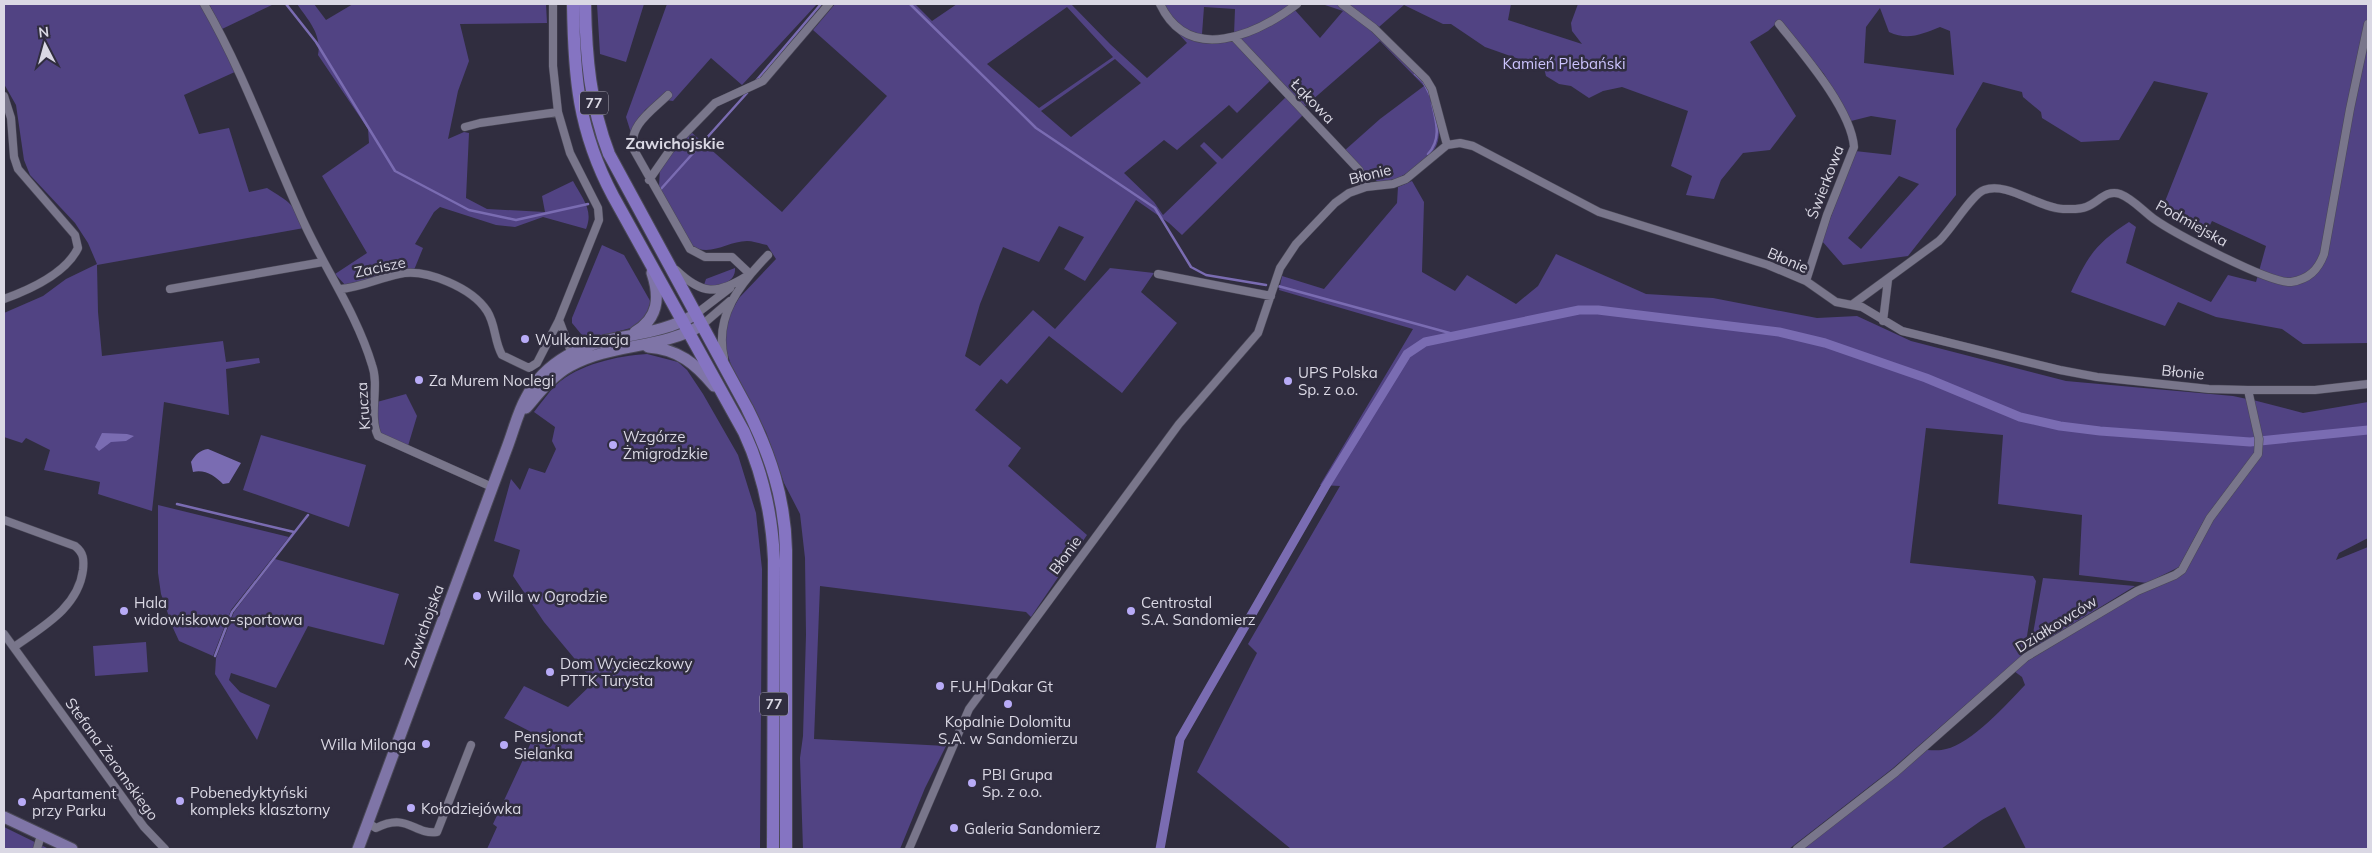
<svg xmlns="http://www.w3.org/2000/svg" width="2372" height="853" viewBox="0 0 2372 853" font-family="Mulish,sans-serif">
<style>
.green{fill:#514383;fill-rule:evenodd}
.water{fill:#7a6cb2}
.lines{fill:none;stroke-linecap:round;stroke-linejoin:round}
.stream{stroke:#7a6cb2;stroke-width:2.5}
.canal{stroke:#7a6cb2;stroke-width:9}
.street-casing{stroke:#4a4857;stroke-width:9}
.secondary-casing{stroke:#4a4857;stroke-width:13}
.primary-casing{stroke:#4a4857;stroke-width:14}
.street{stroke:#79768b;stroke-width:8}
.secondary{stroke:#7f75a7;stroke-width:11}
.primary{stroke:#8574c2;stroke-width:12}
.poi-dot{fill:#b8abf7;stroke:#302d3f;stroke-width:2}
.labels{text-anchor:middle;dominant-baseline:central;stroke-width:5;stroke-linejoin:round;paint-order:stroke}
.shield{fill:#302d3f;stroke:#a7a5b2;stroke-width:1}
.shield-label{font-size:14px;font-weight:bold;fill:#dad8e4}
.park-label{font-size:15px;fill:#ccc3fd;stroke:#302d3f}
.street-label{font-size:15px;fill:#dad8e4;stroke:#302d3f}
.poi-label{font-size:15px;fill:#dad8e4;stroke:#302d3f;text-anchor:start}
.neighbourhood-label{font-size:16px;font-weight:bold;fill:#dad8e4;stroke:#302d3f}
</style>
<rect width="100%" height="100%" fill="#302d3f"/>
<path class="green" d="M4 4H202L237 71 184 95 199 134 229 128 249 192 267 188C289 202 294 203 304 228L97 265 98 312 102 356 223 341 226 362 259 358 260 363 226 369 229 415 164 402 152 511 98 494 100 482 44 470 50 450 26 438 22 443 4 437V313L43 296 66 279 97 264 88 243 75 223 30 175 24 160 16 105 4 84Z
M209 4H274L222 29Z
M297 4H314L326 20 353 4H546L547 23 460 24 469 61 458 91 448 139 464 132 469 133 466 198 487 209 545 212 542 196 573 181C582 198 594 210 586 229L543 217 515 227 496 225 440 207 434 212 415 244 423 248 414 270 347 287 335 274 367 253 322 176 369 143 368 129 318 55C322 34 308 20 297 4Z
M597 4H644L626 62 600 54Z
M667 4H817L742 85 711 58 673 101 659 99 645 110 631 133 626 117Z
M835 4H915L932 21 957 4H1071L1110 44 1147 78 1187 43 1167 21 1157 4H1289L1291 6 1266 24 1234 35 1235 9 1204 7 1202 34 1210 42 1233 40 1258 69 1271 80 1237 113 1229 105 1177 150 1164 140 1124 173 1154 202 1163 215 1217 163 1200 146 1204 142 1222 159 1286 97 1303 115 1182 235 1169 223 1136 200 1085 281 1064 269 1084 237 1059 226 1039 262 1003 247 980 304 965 356 980 366 1033 310 1055 329 1110 268 1154 273 1141 292 1177 323 1122 393 1049 336 1007 384 1001 379 975 410 1021 448 1008 466 1087 535 1031 617 1026 612 820 586 814 739 946 746 925 788 900 849H803L800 758 803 736 806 635 805 558 800 514 784 483 766 432 732 368 725 346 726 326 731 312 739 298 776 259 767 245C761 244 753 241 747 241 727 241 708 259 690 244L659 187 660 167 691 132 782 212 887 96 813 30ZM1067 7 1113 57 1039 108 987 64ZM1115 59 1141 83 1071 137 1041 111Z
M1322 4H1339L1367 24 1425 82C1434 99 1446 132 1434 150 1430 156 1422 161 1417 166 1402 177 1397 180 1378 182L1367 174 1344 151 1380 119 1424 86 1380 41 1303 108 1238 39 1261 31 1294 9 1320 38 1343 11Z
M1348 4H1511L1508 20 1582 44 1572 31 1571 23 1578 4H2368V343L2303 344 2282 329 2216 317 2178 302 2165 326 2071 292C2088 256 2095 244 2129 222L2136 227 2126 263 2211 302 2228 275 2256 282 2266 246 2212 221 2206 233 2162 209 2208 93 2154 81 2119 140 2081 142 2042 118 2041 112 2023 97 2022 92 1983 82 1956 129V195L1908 256 1843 265 1822 241 1855 151 1891 155 1896 120 1871 116 1851 121 1824 74 1780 20 1768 31 1750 42 1796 116 1770 150 1743 153 1721 180 1714 199 1686 195 1692 176 1671 166 1688 111 1622 87 1603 91 1589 98 1571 86 1559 84 1546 76 1544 68 1485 47 1451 24H1443L1404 5 1379 27ZM1880 8 1889 32C1908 41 1922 34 1940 27L1950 31 1954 75 1864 63 1866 27ZM1899 176 1919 184 1861 249 1848 238Z
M1412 181 1424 202 1422 272 1455 291 1467 275 1516 304 1538 286 1556 254 1646 294 1713 298 1817 318 1857 316 1911 341 2066 381 2233 396 2247 399C2252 419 2260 439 2253 459L2203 522 2179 567 2147 583 2079 575 2082 515 1998 504 2003 435 1926 428 1910 563 2033 576 2036 581 2024 654 1892 769 1789 849H1291L1197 772 1257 653 1248 644 1340 486 1320 485 1413 329 1279 290 1282 276 1324 289 1397 203 1398 187Z
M602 245 624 255 653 306 638 326 586 340 572 323V318Z
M735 268C736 284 716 287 704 285L706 279Z
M647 354 678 362 687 370 703 394 738 455 756 513 762 569 760 849H487L497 827 493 824 535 734 504 718 524 686 568 707 594 682 544 622 513 576 520 550 494 541 511 479 520 490 529 468 545 473 556 449 552 441 555 427 534 412C541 403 548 393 556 385 579 364 617 356 647 354Z
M406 394 417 416 408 446 381 435 378 427 377 402Z
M2253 400 2303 413 2368 402V538L2339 553 2336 560 2368 547V849H2026L2005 807 1982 820 1941 849H1801L1927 750C1933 750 1940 751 1946 749 1971 744 2007 704 2025 685L2022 677 2014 671 2039 653 2145 589 2184 572 2213 518 2261 456 2263 444Z
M261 435 366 465 349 527 243 490Z
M158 505 289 537 231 610 213 656 179 641 173 628 161 594 158 573Z
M275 559 399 594 384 645 308 626 276 688 231 673 229 680 240 692 270 705 257 740 215 674 216 658 234 612Z
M2043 578 2135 586 2030 650Z
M146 642 148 672 95 676 93 646Z
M4 827 49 849H4Z"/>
<path class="water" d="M102 433 127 434 134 436 126 441 111 442 99 451 95 447Z
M208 449 241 463 229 483 223 484C215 476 205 469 193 472L191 462C195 455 200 450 208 449Z"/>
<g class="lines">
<path class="stream" d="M286 4 316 42 395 171 469 210 516 220 588 204
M910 4 1036 128 1155 208 1191 267 1206 275 1266 285
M1415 74 1423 81 1430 95
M755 82 821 4
M1428 154C1442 139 1436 121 1432 103
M660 190 747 93
M1278 286 1457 335
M177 504 294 532
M215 656 232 612 308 515"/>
<path class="canal" d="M1160 849 1180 739 1325 487 1407 354 1425 342 1579 310H1598L1779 332 1825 343 1926 378 2020 417 2060 426 2100 431 2250 442 2368 430"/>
<g class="street-casing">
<path id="street" d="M204 4C245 75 271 151 305 225 327 272 357 315 372 365 380 387 368 415 378 436L492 487
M1160 4C1189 65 1256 35 1297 4
M1342 4 1374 28 1426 79 1432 89 1447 145
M1779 24C1803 54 1851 109 1854 147L1827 215 1806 281
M1234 37 1359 170 1366 187
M668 95C653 110 627 126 634 150L690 249 705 257H732L750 274
M4 96 11 118 14 157 18 169 75 235 78 248C66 273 29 290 4 299
M465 127 480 123 558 112
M649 180 672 147 715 103 763 81 829 4
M676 270C702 295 717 295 747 276
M1158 274 1271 296
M170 289 323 262
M340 289C360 288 379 278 399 274 426 268 472 288 487 311 496 325 494 341 502 355L529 368 537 363 559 320 599 220 598 208 570 153 558 112 553 66V4
M1853 304 1939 241C1951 230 1972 194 1984 190 2007 181 2038 208 2063 209 2071 209 2079 210 2086 207 2098 203 2106 189 2120 194 2133 199 2143 211 2154 219 2174 233 2270 284 2291 282 2309 279 2318 270 2324 254L2350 109 2368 24
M696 314 730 288
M559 320 573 357
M1883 321 1888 280
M702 325 730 301
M724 358C714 316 740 284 768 255
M4 520 75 546C84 553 84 560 83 570 78 608 42 627 14 647
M4 634 144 827 165 849
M368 823 376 828C408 812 413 835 437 832L471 745
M37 849 41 835
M909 849 969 709 1179 424 1258 333 1280 268 1296 244 1335 203 1349 193 1366 187 1393 184 1406 179 1447 145 1460 143 1473 146 1599 212 1768 265 1806 281 1836 302 1862 307 1902 331 2060 370 2097 377 2209 389 2248 390H2315L2368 384
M1797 849 1896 772 2026 657 2137 591 2175 575 2182 570 2210 518 2258 454 2259 439 2248 390"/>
</g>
<g class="secondary-casing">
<path id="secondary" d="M635 332C659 318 660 297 652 273
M648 347C678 349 696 364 714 386
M526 408C539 393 552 376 570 366 611 343 662 349 702 325
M4 817 72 849
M358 849 508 445C514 429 518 412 526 398 545 361 584 343 623 337 649 332 673 328 696 314"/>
</g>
<g class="primary-casing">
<path id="primary" d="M573 4C574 77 578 130 613 196L744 432C763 473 772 515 774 560L773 849
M585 4C586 56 590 105 609 154L747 408C770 454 785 498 786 550V849"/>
</g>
<use href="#street" class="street"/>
<use href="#secondary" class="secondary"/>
<use href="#primary" class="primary"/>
</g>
<g class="poi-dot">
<circle cx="525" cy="339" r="5"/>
<circle cx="419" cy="380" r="5"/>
<circle cx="1288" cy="381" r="5"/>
<circle cx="613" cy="445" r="5"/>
<circle cx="477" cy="596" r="5"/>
<circle cx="124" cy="611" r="5"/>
<circle cx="1131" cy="611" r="5"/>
<circle cx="550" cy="672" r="5"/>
<circle cx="940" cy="686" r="5"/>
<circle cx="1008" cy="704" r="5"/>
<circle cx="426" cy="744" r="5"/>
<circle cx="504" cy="745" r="5"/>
<circle cx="972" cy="783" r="5"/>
<circle cx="180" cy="801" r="5"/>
<circle cx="22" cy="802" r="5"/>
<circle cx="411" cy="808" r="5"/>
<circle cx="954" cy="828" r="5"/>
</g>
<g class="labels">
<g class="shield">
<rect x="580" y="91.5" width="28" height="23" rx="4"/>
<rect x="760" y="692.5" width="28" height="23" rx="4"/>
</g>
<g class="shield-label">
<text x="594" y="103">77</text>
<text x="774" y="704">77</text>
</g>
<g class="park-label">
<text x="1564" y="63">Kamień Plebański</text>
</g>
<g class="street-label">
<text transform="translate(1313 101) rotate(46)">Łąkowa</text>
<text transform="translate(1370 174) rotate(-14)">Błonie</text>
<text transform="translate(1825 182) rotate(-69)">Świerkowa</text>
<text transform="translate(2192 223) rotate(29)">Podmiejska</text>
<text transform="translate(1788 260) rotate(23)">Błonie</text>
<text transform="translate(380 267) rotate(-12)">Zacisze</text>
<text transform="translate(2183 372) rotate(6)">Błonie</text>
<text transform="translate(363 406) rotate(-94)">Krucza</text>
<text transform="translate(1065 555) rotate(-54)">Błonie</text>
<text transform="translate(2056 624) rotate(-32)">Działkowców</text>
<text transform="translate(424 626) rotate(-70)">Zawichojska</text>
<text transform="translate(112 759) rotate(54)">Stefana Żeromskiego</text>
</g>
<g class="poi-label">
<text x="535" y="339">Wulkanizacja</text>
<text x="1298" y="372">UPS Polska<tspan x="1298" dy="17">Sp. z o.o.</tspan></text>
<text x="429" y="380">Za Murem Noclegi</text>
<text x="623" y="436">Wzgórze<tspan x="623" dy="17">Żmigrodzkie</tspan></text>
<text x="487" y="596">Willa w Ogrodzie</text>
<text x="134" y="602">Hala<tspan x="134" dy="17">widowiskowo-sportowa</tspan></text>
<text x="1141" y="602">Centrostal<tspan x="1141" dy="17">S.A. Sandomierz</tspan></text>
<text x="560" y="663">Dom Wycieczkowy<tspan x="560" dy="17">PTTK Turysta</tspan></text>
<text x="950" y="686">F.U.H Dakar Gt</text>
<text x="1008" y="721" text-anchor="middle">Kopalnie Dolomitu<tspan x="1008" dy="17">S.A. w Sandomierzu</tspan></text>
<text x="514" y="736">Pensjonat<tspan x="514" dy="17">Sielanka</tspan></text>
<text x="416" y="744" text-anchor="end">Willa Milonga</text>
<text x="982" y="774">PBI Grupa<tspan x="982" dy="17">Sp. z o.o.</tspan></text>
<text x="190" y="792">Pobenedyktyński<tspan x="190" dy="17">kompleks klasztorny</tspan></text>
<text x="32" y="793">Apartament<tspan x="32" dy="17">przy Parku</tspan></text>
<text x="421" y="808">Kołodziejówka</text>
<text x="964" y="828">Galeria Sandomierz</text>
</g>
<g class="neighbourhood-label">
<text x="675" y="143">Zawichojskie</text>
</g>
</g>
<rect width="2372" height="853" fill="none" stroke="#dad8e4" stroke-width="10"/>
<g transform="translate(45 45) rotate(354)" stroke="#302d3f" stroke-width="4" paint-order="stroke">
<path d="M0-4L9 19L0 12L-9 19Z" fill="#dad8e4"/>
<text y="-8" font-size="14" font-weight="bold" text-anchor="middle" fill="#dad8e4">N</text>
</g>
</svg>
